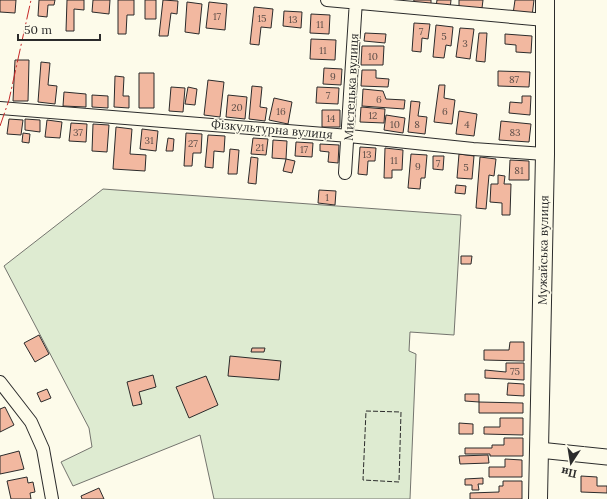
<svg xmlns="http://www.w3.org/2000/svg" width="607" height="499" viewBox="0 0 607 499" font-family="Lora,serif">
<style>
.green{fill:#deebd1;stroke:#74746e}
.building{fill:#f2b8a0;stroke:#2b2b2b}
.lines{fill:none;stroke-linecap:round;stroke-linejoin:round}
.minor-casing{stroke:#2b2b2b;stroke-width:14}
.major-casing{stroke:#2b2b2b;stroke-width:17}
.highway-casing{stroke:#2b2b2b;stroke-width:20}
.minor{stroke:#fdfbea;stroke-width:12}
.major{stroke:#fdfbea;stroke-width:15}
.highway{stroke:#fdfbea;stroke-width:18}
.fence{stroke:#2b2b2b;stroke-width:1;stroke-dasharray:5 2;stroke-linecap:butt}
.power{stroke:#c62828;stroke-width:1;stroke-dasharray:14 3 2 3;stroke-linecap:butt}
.labels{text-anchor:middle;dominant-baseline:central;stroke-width:3;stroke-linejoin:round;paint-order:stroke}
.number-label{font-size:10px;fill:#5d4e48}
.street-label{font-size:12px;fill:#2b2b2b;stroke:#fdfbea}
</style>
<rect width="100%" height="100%" fill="#fdfbea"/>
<path class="green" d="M103 189 461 215 454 335 410 332 409 351 416 354 410 499H214L200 435 73 486 61 462 92 447 89 428 4 266Z"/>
<path class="building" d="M0 0H16L15 13 0 12Z
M39 0H55L54 5H48L47 17 38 16Z
M67 0H84V10L74 9V31H66Z
M93 0H110L109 14 92 12Z
M118 0H134V15H127L126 34H118Z
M145 0H156V19H145Z
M163 0 178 1 177 14 171 13 168 36H159Z
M414 0H431V5L413 3Z
M437 0H451L450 9 436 7Z
M459 0H483L482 8 459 7Z
M515 0H534L532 16 513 14Z
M187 2 202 4 199 34 185 32Z
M209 2 227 4 225 30 206 28Z
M254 7 273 9 271 28 261 27 259 45 250 44Z
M284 11 302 12 301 28 283 26Z
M311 14 330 15 329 34 310 33Z
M414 23 430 24 428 39 422 38 421 52 412 51Z
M436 25 453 27 451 46 446 45 444 58 433 57Z
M460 28 474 29 470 59 456 57Z
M365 33 386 34 385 43 364 41Z
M479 33H487L485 62 476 61Z
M505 34 532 36 531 53 516 52V45L505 44Z
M311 39 336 40 335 60 310 59Z
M362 46H384L383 65H361Z
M15 60H29L28 101H13Z
M41 62 50 63 48 85 57 86 55 104 38 102Z
M324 68 342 69 341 85 323 84Z
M362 70H376V78L389 79 388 87 361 86Z
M498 71 530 72 529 87 498 86Z
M139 73H154V108H139Z
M115 76 124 77 123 96H129V108L114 107Z
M208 80 224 82 220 117 204 115Z
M439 85H445L444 98 455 100 452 124 434 122Z
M252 86 262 87 260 107 267 108 265 121 249 119Z
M171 87 185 88 183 112 169 111Z
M188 87 197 89 195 105 185 104Z
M317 87 339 88 338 104 316 103Z
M363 89 383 91 386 99 405 100 404 109 362 106Z
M64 92 86 94V107L63 106Z
M92 95 108 96V108L92 107Z
M228 95 247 97 245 119 226 117Z
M522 96H531L530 115 509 113 510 102 522 103Z
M274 98 292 102 288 124 269 120Z
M411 101 420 102 418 116 427 117 425 134 408 132Z
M361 107 385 109 384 123 360 122Z
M322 110H340V127H322Z
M459 111 477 114 474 136 456 134Z
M386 115 405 118 403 133 384 130Z
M9 119 23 120 21 135 7 134Z
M25 119 40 120V132L25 130Z
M47 120 62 122 60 138 45 137Z
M501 121 531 124 529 142 499 140Z
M71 123 87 124 86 142 69 141Z
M93 124 109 125 107 152 92 151Z
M116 127 132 129 130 154 146 155 145 171 113 169Z
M142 129 158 131 156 151 140 149Z
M23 133 30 134 29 143 22 142Z
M186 133 202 134 201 153H193L192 166H184Z
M208 135 225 136 224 152 214 151 213 168 205 167Z
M168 138 174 139 173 151H166Z
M253 138 268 139 266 155 251 154Z
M273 140 287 141 286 159 272 158Z
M296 142 313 143 312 157 295 156Z
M320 144 339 145 338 163 328 162 329 152 320 151Z
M360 147 376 148 375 161H368L367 175 358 174Z
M385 148 403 150 402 170H392V178H384Z
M230 149 239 150 237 174H228Z
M411 154 427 155 425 178H421L420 189 408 188Z
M459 154 474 156 472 179 457 178Z
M433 156H444L443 170 433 169Z
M251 157 258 158 256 184 248 183Z
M480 157 496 159 494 176 489 175 486 209 476 208Z
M286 159 295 161 292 173 283 171Z
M510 160 529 161V180H509Z
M498 175 505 176 504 184H511L510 215H502V203L490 202 491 184H498Z
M456 185 466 186 465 194 455 193Z
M319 190 336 191 335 205 318 203Z
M461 256H472L471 264H461Z
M39 335 49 354 35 362 24 343Z
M510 342H524V361L484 360V350H509Z
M252 348H265L264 352H251Z
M230 356 281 361 279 380 228 376Z
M506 363H524V380L485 378V370L506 372Z
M153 375 156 387 139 392 142 404 133 406 127 382Z
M206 376 218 405 189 418 176 387Z
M508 383 524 384V396L507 395Z
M47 389 51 398 41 402 37 393Z
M465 394H479V402L465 401Z
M479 402 523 403V413H479Z
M5 407 14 425 0 432V409Z
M500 418H523V435L484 434V427H500Z
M459 423 473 424V434H459Z
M504 438H523V456H490V454H465V448H492V445H504Z
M19 451 24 469 0 474V456Z
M488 455 489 463 460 464 459 456Z
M505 459 522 460V477H489V467H505Z
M581 476 597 477V486H607V493L581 492Z
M27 477 28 483 33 482 35 492 30 493 31 499H11L7 481Z
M483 478V484H478L479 490H472V485H465V479Z
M503 481H522V499H470V493L499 492V486H503Z
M99 488 104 499H82L81 496Z"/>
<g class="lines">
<g class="minor-casing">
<path id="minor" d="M327 0 545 20
M0 108 349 136 473 149 545 154
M345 173 356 0
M0 382 31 422 43 449 52 499"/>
</g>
<g class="major-casing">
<path id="major" d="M539 450 607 457"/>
</g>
<g class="highway-casing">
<path id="highway" d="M538 499 545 154V0"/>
</g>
<use href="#minor" class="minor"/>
<use href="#major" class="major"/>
<use href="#highway" class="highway"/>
<path class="fence" d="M366 411 401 412 399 482 363 480Z"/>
<path class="power" d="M0 126 9 100 31 0"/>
</g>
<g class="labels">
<g class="number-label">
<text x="217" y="16">17</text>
<text x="262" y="18">15</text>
<text x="293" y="19">13</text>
<text x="320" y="24">11</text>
<text x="421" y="31">7</text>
<text x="444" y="36">5</text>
<text x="465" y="43">3</text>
<text x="323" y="50">11</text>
<text x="373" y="56">10</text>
<text x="333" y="76">9</text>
<text x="514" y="79">87</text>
<text x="328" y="95">7</text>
<text x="379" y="99">6</text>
<text x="237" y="107">20</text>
<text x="281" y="111">16</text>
<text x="445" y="111">6</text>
<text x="373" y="115">12</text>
<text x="331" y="118">14</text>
<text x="395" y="124">10</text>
<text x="417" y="124">8</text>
<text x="467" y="124">4</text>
<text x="78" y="132">37</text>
<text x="515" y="132">83</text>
<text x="149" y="140">31</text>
<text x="193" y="143">27</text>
<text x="260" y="147">21</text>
<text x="304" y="149">17</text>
<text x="367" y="154">13</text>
<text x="394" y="160">11</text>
<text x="438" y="163">7</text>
<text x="418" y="166">9</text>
<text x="466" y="167">5</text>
<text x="519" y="170">81</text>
<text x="327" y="197">1</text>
<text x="515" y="371">75</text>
</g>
<g class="street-label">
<text transform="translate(351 87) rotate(-87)">Мистецька вулиця</text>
<text transform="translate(272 129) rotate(5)">Фізкультурна вулиця</text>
<text transform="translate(543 250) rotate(-89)">Мужайська вулиця</text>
</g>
</g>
<g transform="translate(571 463) rotate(192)" stroke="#fdfbea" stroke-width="3" paint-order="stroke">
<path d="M0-3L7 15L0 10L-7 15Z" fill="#2b2b2b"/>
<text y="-6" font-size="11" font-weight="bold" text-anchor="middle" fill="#2b2b2b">Пн</text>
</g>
<path d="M18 34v6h82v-6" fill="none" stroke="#2b2b2b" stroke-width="2"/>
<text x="24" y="34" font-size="12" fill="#2b2b2b" stroke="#fdfbea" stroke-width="3" paint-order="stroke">50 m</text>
</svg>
